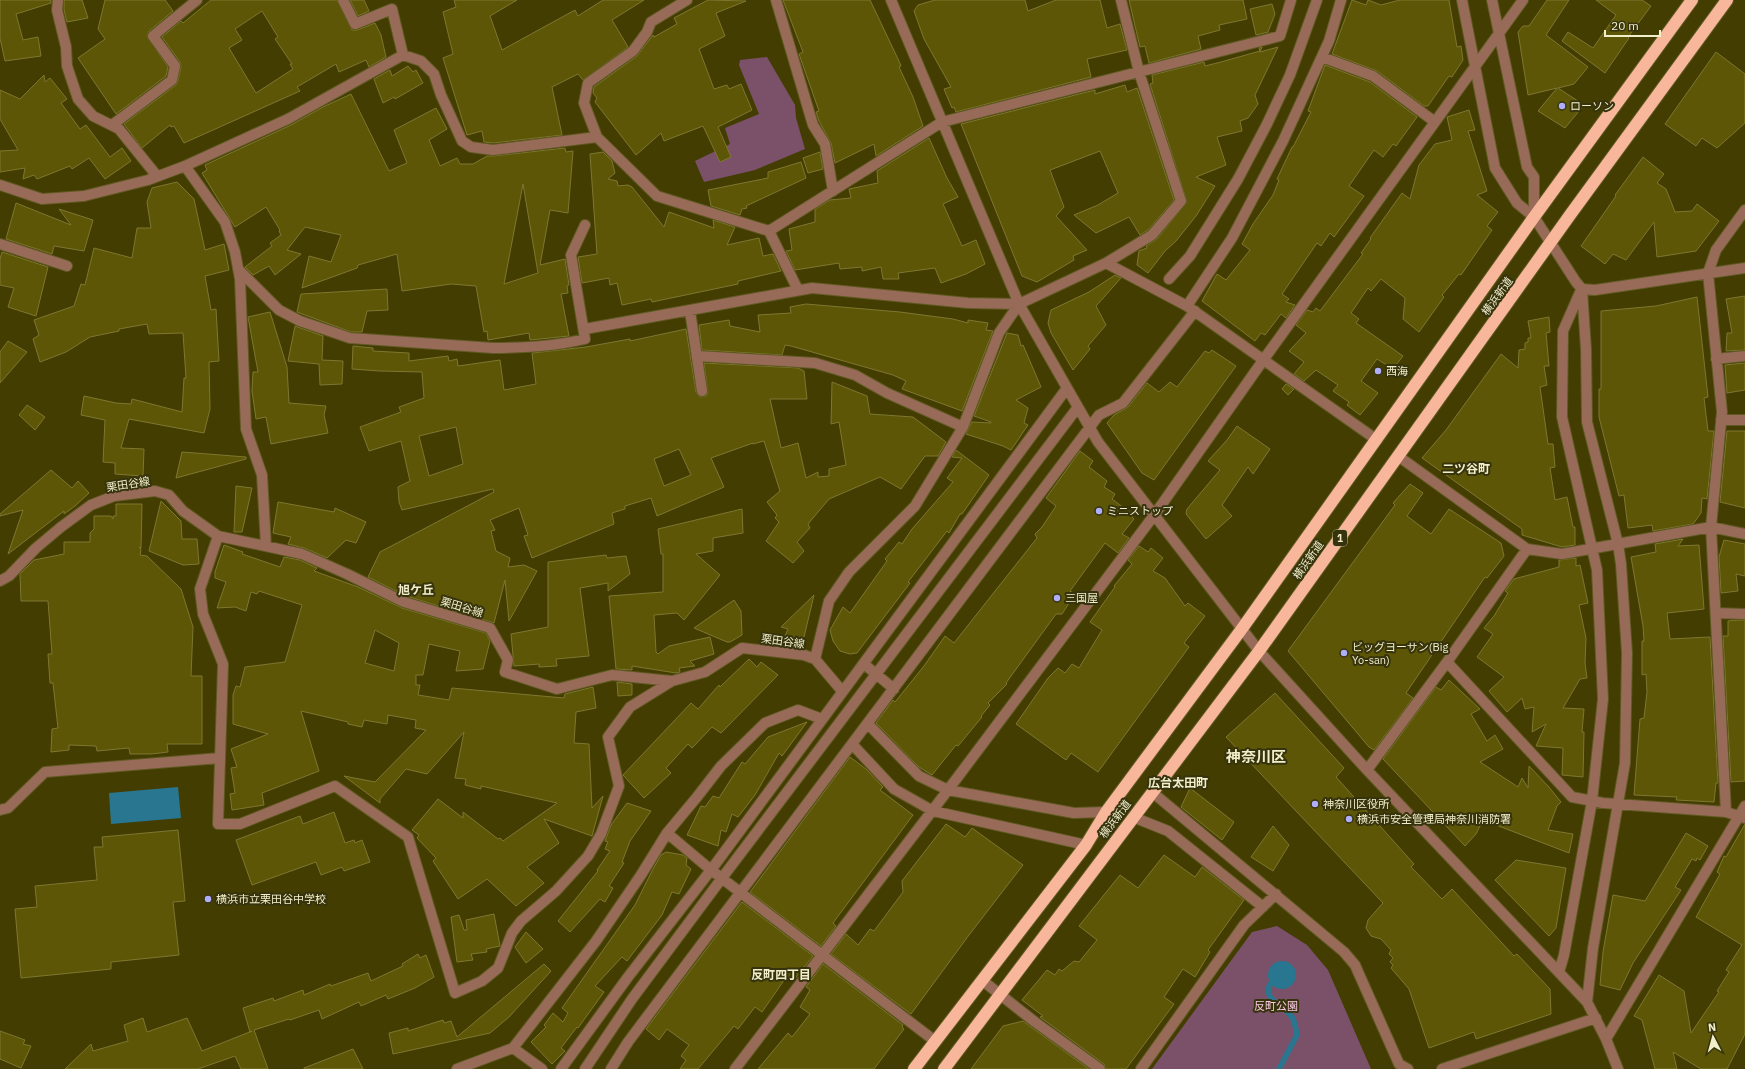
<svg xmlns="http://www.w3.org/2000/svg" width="1745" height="1069" viewBox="0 0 1745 1069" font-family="'IBM Plex Sans','Noto Sans JP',sans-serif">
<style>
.green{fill:#7b516a}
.water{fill:#297690}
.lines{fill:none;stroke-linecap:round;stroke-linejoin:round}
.stream{stroke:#297690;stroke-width:5.5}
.building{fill:#5d5606;stroke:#7e7731;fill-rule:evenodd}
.minor-casing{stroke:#5f5922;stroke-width:12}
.highway-casing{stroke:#5f5922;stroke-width:14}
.minor{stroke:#986b58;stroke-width:10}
.highway{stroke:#f8b69a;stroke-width:12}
.poi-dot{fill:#afaefa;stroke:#36330d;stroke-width:1.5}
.labels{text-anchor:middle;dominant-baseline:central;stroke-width:4;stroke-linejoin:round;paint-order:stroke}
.shield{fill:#36330d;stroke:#b9b792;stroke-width:1}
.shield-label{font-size:10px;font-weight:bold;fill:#f1efcb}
.poi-label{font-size:11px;fill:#f1efcb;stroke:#36330d;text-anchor:start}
.street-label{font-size:11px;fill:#f1efcb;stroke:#36330d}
.park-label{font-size:11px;fill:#fdcae6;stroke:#36330d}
.neighbourhood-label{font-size:12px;font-weight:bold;fill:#f1efcb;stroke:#36330d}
.district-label{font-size:15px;font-weight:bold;fill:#f1efcb;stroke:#36330d}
</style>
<rect width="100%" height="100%" fill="#433d02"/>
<path class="green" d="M767 57 795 105 796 118 805 149 755 170 704 182 695 161 730 144 725 128 759 114 739 65 740 60Z
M1277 926 1307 945 1328 970 1371 1069H1152L1252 932Z"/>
<path class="water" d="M178 787 181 818 111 824 109 793Z
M1268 975a14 14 0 1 1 28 0a14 14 0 1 1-28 0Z"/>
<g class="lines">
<path class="stream" d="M1271 983C1260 998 1285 1007 1292 1017 1295 1022 1296 1030 1297 1035L1279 1069"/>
</g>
<path class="building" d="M0 0H51V3L16 14 23 40 38 37 41 56 5 61 0 38Z
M64 0H82L88 18 67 22 64 10Z
M105 0H165L173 11 149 31 147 36 168 67 166 76 116 114 78 58 105 39 98 29Z
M211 0H337L352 30H357L375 23 381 35 386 57 369 67 366 60 339 72 336 64 297 87 300 91 184 143 174 126 171 127 170 125 142 148 124 124 176 85 178 81 181 67 180 62 162 37 181 21 183 23ZM262 11 278 37 275 39 292 64H290L293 69 256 93 229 48 242 40 235 29Z
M350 0H364L369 11 358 16Z
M454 0H517L490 16 502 50 575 10 578 16 603 0H644L612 20 628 47 583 80 578 74 552 87 562 135 493 143 484 142 482 131 467 135 443 58 453 54 443 12 456 7Z
M708 0 746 1 716 13 725 36 699 49 714 89 727 85 729 89 741 84 752 110 718 127 731 157 720 162 703 126 664 141 661 133 636 155 595 102 597 98 593 93 594 87 637 56 653 35 654 37 677 24 674 18Z
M783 0H870L898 59 901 66 899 67 913 97 923 126 876 156 874 144 835 163 831 143 819 121 816 112 819 111 799 54 803 52Z
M935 0H1025L1028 11 1056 0H1100L1107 28 1120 24 1127 50 1087 59 1091 77 956 112 954 107 952 108 944 89 951 87 924 39 914 11 918 5Z
M1129 0H1243L1247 19 1219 25 1220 30 1198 36 1201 49 1149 63 1145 46 1140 47Z
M1352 0 1366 5 1368 0 1381 5 1400 0H1449L1457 47 1461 46 1463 60 1452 77 1449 76 1428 106H1424L1377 71 1332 54Z
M1547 0H1569L1546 35 1588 67 1574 84 1558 88 1584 105 1565 128 1538 111 1557 88 1528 95 1518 32 1523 26H1529Z
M1596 0H1642L1651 6 1628 37 1629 38 1605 73 1562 41 1568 32 1593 48 1616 15Z
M1272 4 1275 14 1268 32 1256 35 1250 9Z
M1262 47 1260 52 1278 47 1255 95 1258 104 1248 118 1240 121 1242 131 1217 137 1226 165 1196 177 1215 186 1196 216 1176 241 1165 251 1148 273 1137 265 1139 251 1147 248 1146 246 1157 239 1187 202 1150 84 1153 83 1152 75 1204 62 1205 66 1221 62 1260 51 1259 48Z
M1716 52 1745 74V123L1717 148 1702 138 1696 146 1665 124Z
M1325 65 1370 82 1417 117 1396 146 1393 144 1383 157 1374 150 1349 186 1364 196 1334 237 1330 233 1321 246 1317 243 1282 294 1289 299 1286 302 1295 305 1286 318 1281 314 1265 335 1261 333 1255 341 1202 301 1217 274 1226 280 1250 250 1242 244 1253 224 1273 195 1279 180 1277 179 1292 147H1293L1311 112 1308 111Z
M408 66 413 72 416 70 423 83 395 99 394 97 383 103 374 79 390 70 392 76Z
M44 75 45 82 50 78 67 99 61 103 80 129 86 125 110 157 122 148 131 161 105 179 89 158 72 169 70 166 37 179 34 175 23 179 25 168 0 172V151L18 150 0 119V90L20 99Z
M1125 85 1127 92 1137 88 1174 200 1148 230 1140 235 1129 217 1096 233 1074 215 1098 205 1118 193 1100 151 1050 170 1064 207 1056 216 1087 250 1073 256 1074 260 1037 282 1022 276 961 124 1095 90V94Z
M351 94 389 171 407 163 394 130 436 108 447 129 429 140 440 166 457 158 460 164H473L487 156H494L565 148 566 152 573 151 568 213 550 210 540 265 565 259 569 285 567 286 568 293 561 294 569 336 530 340 529 333 488 340 487 331 484 332 476 286 451 284 402 291 397 254 358 265 357 268 302 288 309 256 331 262 341 235 305 227 287 250 301 254 275 275 269 266 253 275 245 267 272 246 270 243 281 235 279 231 280 230 266 207 235 227 202 173 207 170 205 165 291 125 323 107ZM523 184 538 273 504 284Z
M1469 110 1475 130 1468 131 1487 191 1477 195 1498 212 1487 226 1492 230 1461 275 1459 274 1442 295 1444 297 1419 332 1403 319 1405 298 1381 279 1371 291 1368 288 1351 313 1359 319 1356 323 1403 356 1393 369 1377 359 1361 381 1378 393 1360 415 1347 405 1349 402 1333 391 1338 385 1316 370 1304 381 1294 374 1304 362 1289 351 1306 333 1296 325 1307 310 1313 312 1316 308 1320 311 1363 254 1361 253 1371 239 1370 238 1402 193 1410 199 1419 165 1435 144 1452 140 1447 117Z
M929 138 947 178 958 197 943 204 962 246 976 240 985 264 966 274 941 283 935 268 898 273 899 279H883L881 267 862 271V267L840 269 839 263 795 270 786 251 792 250 789 229 815 222V209L830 200 851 198 849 189 878 183 877 171Z
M603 152 612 161 615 173 608 179 617 181 618 186 628 185 632 187 664 227 669 212 714 228 713 220 735 227 727 245 759 238 763 256 773 254 781 271 738 281V284L652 302 651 299 622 305 617 283 610 285 609 278 582 283 578 257 597 254 590 154Z
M820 152 823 169 808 173 803 158Z
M1643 157 1664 174 1657 183 1666 189 1675 212 1692 211 1697 204 1719 221 1696 251 1657 257 1654 222 1626 260 1613 254 1605 264 1581 246 1616 196 1615 195Z
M801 162 806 178 746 206 747 208 742 209 740 215 711 206 708 190 768 178V172Z
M177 182 194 199 205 250 224 244 229 270 205 276 211 310 216 309 219 361 209 362 210 409 204 433 129 419 121 448 144 449 143 476 115 474V463L103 462 105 420 81 415 84 396 116 403 131 404 132 399 182 412 184 378H186L183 333 149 334 147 324 119 329V331L90 337 66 352 40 362 33 339 39 335 34 320 74 306 81 284 85 285 94 248 132 258 137 228H151L147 202 152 188Z
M16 203 71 225 59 209 93 220 84 251 54 246 52 254 6 239Z
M2 252 48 267 36 316 8 307 14 288 0 285V259Z
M1115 275 1121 278 1096 306 1106 325 1088 346 1090 349 1073 370 1051 333 1048 323 1051 310 1089 292Z
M387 289 388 310 367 311 362 332H351L297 312 301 294Z
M1745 296V350L1726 351 1727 333H1732L1726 299Z
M1697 297 1708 397 1704 398 1708 431H1714L1707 499 1702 498 1701 513 1693 524 1653 531 1652 525 1628 528 1624 495 1619 496 1599 417V389H1601V311L1656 306Z
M806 304 900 312 953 319 968 323V320L988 323 986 330 993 331 962 411 902 389 906 381 893 375 791 346 785 345 782 355 702 350 699 325 729 320 730 326 760 332 758 315 791 313 790 307Z
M270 312 287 367 289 403 326 406 324 415 328 433 271 444 266 417 256 419 252 391 253 372H258L248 317Z
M1549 317 1550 332 1546 333 1549 366H1544L1547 385 1540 387 1548 444H1553L1555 467 1550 468 1555 500 1567 497 1573 527H1575V545L1562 547 1522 535V529L1422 458 1446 430 1501 354 1518 368 1519 350 1525 349V343L1528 342V338H1531L1528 321Z
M295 326 323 336 322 360 343 361 342 384 320 385 319 364 288 361Z
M686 329 696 392 700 397 706 396 708 393 704 363 798 368 804 371 807 399H770L781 448 798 443 806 478 818 472V477L829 476V469L846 465 839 422 831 424 832 382 867 396 870 414 913 417 946 442 938 456H925L901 489 880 477 829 499 808 524 810 528 797 542 804 551 793 563 766 541 779 522 775 518 777 515 767 502 780 491 764 441 753 444V443L711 458 724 487 657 516 651 498 625 506V509L612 513 614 524 532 558 524 536 528 535 519 508 490 520 495 530 491 531 496 551 510 558 508 567 524 565 537 571 509 621 505 580 494 623 406 596 368 577 380 552 494 492 493 489 402 510 399 502 398 487 410 481 401 441 369 451 360 427 401 412 399 407 424 398 422 372 380 371 352 369 353 346 373 348V351L409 353V361L448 356 449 361 457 359 458 366 500 360 504 390 536 384 532 353 586 347 630 339V341ZM456 427 463 464 429 476 419 436ZM679 449 691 475 664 486 654 459Z
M1007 333 1018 335 1021 346 1023 345 1041 387 1016 400 1028 408 1024 423 1028 425 1011 450 1003 446 966 434 972 422 991 423V422L974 416Z
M8 341 27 352 0 383V352Z
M1212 350 1236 366 1154 480 1142 473 1107 423 1114 415 1128 407 1147 383 1159 392 1170 382 1177 387 1205 351 1209 353Z
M1745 363V390L1727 393 1725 365Z
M1286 384 1294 389 1288 395 1282 389Z
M27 405 45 417 35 430 19 415Z
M1237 426 1270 449 1253 474 1248 467 1222 505 1232 516 1206 539 1186 514 1187 509 1220 470 1208 461 1227 440Z
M1727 431H1745V508L1720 502Z
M956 450 989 475 962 514H960L949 533 947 531 908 582 910 583 857 653 850 654 840 651 833 641 830 630 843 607 850 613 887 561 885 559 899 542 902 544 912 529 953 482 947 478 962 458 952 457Z
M1080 451 1093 461 1089 467 1107 481 1104 487 1115 494 1112 499 1132 514V517L1134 519 1122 534 1129 538 1118 553 1105 543 1070 591 1075 594 1062 614H1056L1006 683 1007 684 988 703 990 705 981 716 982 717 958 746 956 745 932 775 919 767 876 723 893 700 895 702 924 666 945 636 954 643 1037 538 1035 534 1042 527 1056 506 1046 498Z
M182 452 246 457V459L176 478Z
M51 470 72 488 78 481 89 493 75 506 64 514V511L8 554 23 510 0 516V514Z
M1410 484 1423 493 1407 516 1431 534 1449 509 1501 543 1504 556 1487 578 1485 577 1406 693 1413 698 1374 750 1369 747 1288 651 1395 505 1393 503Z
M236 486 252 488 242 532H234Z
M161 501 181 521 182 539H197L199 564 183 565 149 551Z
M278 502 334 512 335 508 366 522 356 543 346 540 327 558 304 548 288 544 291 537 273 533Z
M116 504H142L141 548 139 547 141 549 140 555 147 556 181 589 193 627 191 676H202V744H167L168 752 151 754H130L129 748 97 751 96 746 69 745V750L51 752 52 729 58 728 53 683H50L48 654H52L48 601H21L20 574 34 560 64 554V542H90V533L94 529V516H111L113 519V516H116Z
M742 509 743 533 713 538V551L696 554 720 575 684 620 677 613 654 615 656 652 658 654 669 646 710 637 714 654 690 661 695 666 679 668 680 672 676 673 632 666V670L616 669 609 596 663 592V554H661L658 529Z
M1683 539 1678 546 1699 545 1704 609 1667 613 1670 639 1710 637 1718 783H1716L1714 802 1676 800 1677 797 1634 795 1640 719 1644 718 1647 692 1646 674 1642 675V641H1644L1643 626 1631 557 1656 552 1655 544Z
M1724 540 1745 544V576L1736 574 1738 591 1721 593 1719 557Z
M224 545 243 552 242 554 280 567 284 557 300 560 317 568 314 571 358 587 402 608 486 633 490 641 483 669 456 671 460 651 429 644 423 675H416V685H420L418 695 449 700 452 688 564 698 565 694 593 687 596 708 576 712 574 743 589 744 592 808 603 796 592 836 544 819 559 843 527 867 544 883 516 906 487 879 458 899 433 861 436 858 417 838 419 835 412 830 438 799 463 818V812L498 839 500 838 503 841 557 803 481 786V789L465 785 466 779 455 778 464 732 427 774 406 769 380 799V803L344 776 375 782 426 730 415 728 416 720 388 715 387 724 364 720 362 727 348 724V722L301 711 319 771 262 793 264 805 232 810 230 794 235 793 231 768 237 767 231 749 268 734 233 724V695L236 686 240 687 245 667 285 662 302 605 259 591 257 594 251 592 246 611 235 607 217 608 226 582 215 578V572ZM375 630 399 643 394 671 365 663Z
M1139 546 1148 552 1151 548 1163 558 1153 571 1165 578 1185 606 1188 603 1205 616 1184 643 1189 647 1098 772 1071 753 1066 760 1016 724 1048 678 1058 668 1065 673 1072 664 1079 668 1102 630 1090 622 1115 587 1114 586 1132 564 1128 560Z
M606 555 607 558 626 556 630 574 608 591V583L580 588 589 656 556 659 557 666 539 667V664L514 666 511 634 548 627V562Z
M1576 558V566L1580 565 1588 603 1579 605 1586 638 1585 663 1587 678 1580 679 1563 708 1584 709 1582 732H1584L1583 777 1562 775 1563 748 1536 746 1546 724 1532 732 1534 707 1525 709 1522 698 1507 712 1489 691 1504 677 1477 657 1493 634 1484 628 1494 616 1508 593 1505 591 1514 579 1559 567V560Z
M814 595 804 637 796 640 785 636 788 629 781 627Z
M734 600 741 611 742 635 730 642H727L694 628Z
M1738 620H1745V781L1731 782 1723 636H1728V621Z
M749 659 757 667 761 662 778 675 721 733 712 727 692 748 688 744 666 768 671 773 644 798 623 775 691 703 698 709 719 685 720 687Z
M1449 680 1480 709 1471 714 1487 741 1495 735 1503 749 1480 762 1518 787 1522 778 1528 788 1529 766 1548 786 1561 802 1557 806 1548 830 1573 834 1569 853 1483 820 1476 834 1465 846 1383 759 1436 687 1441 690Z
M617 682 632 684V695L618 696Z
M1275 693 1344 768 1336 777 1414 864 1411 867 1442 899 1452 889 1514 956 1517 954 1550 989 1551 1014 1476 1039 1474 1032 1429 1048 1409 989 1391 968 1393 965 1390 962 1393 958 1389 954 1391 950 1381 939 1371 936 1366 928 1368 920 1383 903 1226 737Z
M807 722 782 756 779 753 755 795 738 817 732 814 726 832 721 830 718 846 687 835 701 806 705 807 713 796 719 798 742 762 745 764 768 737Z
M850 757 866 769 883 787 880 790 913 815 833 923 836 926 821 946 750 892Z
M1190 788 1234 822 1222 840 1181 807Z
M627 803 651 811 630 841 622 862 624 863 609 886 613 888 605 902 600 899 570 932 558 921 598 871 597 870 610 851 605 849 608 842 605 841 611 825Z
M334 812 345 843 354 840 355 843 362 840 370 862 344 871 342 867 321 875 316 862 252 885 236 840 300 816 303 824Z
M946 824 965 837 972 828 1023 865 969 935 911 1014 831 954 846 934 858 945 870 929 874 931 903 892 902 881Z
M1745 824V1034L1727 1069H1701L1673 1052 1677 1069H1655L1642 1020 1634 1016 1659 975 1684 991 1691 1033 1719 992 1717 991 1729 972 1726 970 1742 945 1696 917 1720 874 1717 872 1724 856 1726 857Z
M1273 826 1289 845 1273 871 1251 857Z
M178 830 185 901 173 902 179 955 111 962V969L21 978 15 909 37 907 35 886 97 880 94 847H103L102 837Z
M1686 833 1708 846 1700 860 1697 858 1696 861 1692 859 1675 887 1681 890 1633 963 1620 990 1600 985 1603 952 1613 895 1645 901Z
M666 852 683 855 687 858 686 865 691 869 679 894 672 892 662 915 627 961 622 957 595 986 604 992 578 1028 577 1027 561 1048 565 1051 552 1064 531 1042 546 1027 544 1025 553 1013 563 1022 568 1013 562 1008 635 905 653 869 661 855Z
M1164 855 1195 877 1202 867 1244 900 1208 950 1210 952 1195 977 1183 969 1164 997 1174 1004 1126 1069H1106L1104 1064 1040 1017 1043 1016 1022 1000 1047 970 1055 975 1059 969 1062 971 1074 961 1079 962 1097 940 1079 926 1120 875 1138 888Z
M1516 860 1566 868 1556 928 1549 936 1495 880Z
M742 902 813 956 794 980 787 976 762 1012 755 1007 738 1029 734 1026 698 1069H680L686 1060 681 1056 689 1045 667 1029 659 1040 646 1029Z
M494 914 500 946 486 949 487 952 471 954 473 960 457 962 451 917 459 915 464 930H467L466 920Z
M526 932 543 949 526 963 515 947Z
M418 954 420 958 426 955 434 977 415 988 388 999 386 995 361 1006 359 1002 322 1019 319 1010 290 1020 289 1019 254 1030 268 1069H241L235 1056 198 1069H65L91 1044 93 1051 128 1041 124 1025 143 1018 147 1032 187 1018 202 1051 252 1031 250 1032 243 1008 273 998 274 1001 303 990 304 995 330 984 331 986 368 973 371 981 403 966 402 964Z
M544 964 551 971 509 1017 490 1033 393 1054 389 1033 408 1028V1031L443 1020 444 1023 451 1021 457 1037Z
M823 964 903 1025 902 1027 904 1029 874 1069H758L788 1033 792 1037 810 1014 800 1007 810 990 806 987Z
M1023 1021 1031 1027 1089 1069H971L1003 1026Z
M0 1031 25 1040 23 1044 31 1046 21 1068 0 1059Z
M353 1049 363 1069H304V1068Z"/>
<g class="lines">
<g class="minor-casing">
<path id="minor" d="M58 0 57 10 66 47 67 66 78 99 93 116 119 129 157 176
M343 0 355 24 392 9 403 55
M776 0 813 125 825 144 833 191
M891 0 1019 304 1098 442 1259 651 1367 770 1587 1002 1606 1039 1618 1069
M1462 0 1495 168 1517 203 1534 217 1576 282 1582 289 1595 290 1745 268
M1492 0 1527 167 1534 177V217
M1322 57 1373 76 1435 122
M112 125 172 80 175 66 153 36 197 0
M597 137 584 103 588 83 633 51 647 32 651 22 687 0
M185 166 225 222 235 252 240 279 246 429 262 475 266 546
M0 185 42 199 84 196 148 180 185 166 288 119 403 55 421 61 434 74 441 95 462 141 471 147 493 150 597 137 657 196 769 231 798 290
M1745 210 1716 250 1708 273 1722 412 1711 527 1726 812 1745 818
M769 231 942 122 1280 36 1291 0
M0 244 67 266
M1106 263 1187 306 1377 440
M238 269 279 310 300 321 350 338 493 348C523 348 556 346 585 339L571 255 585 225
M1169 279 1190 256 1238 179 1267 124 1290 75 1317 0
M1582 289 1586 349 1587 422 1618 544 1621 564 1627 653 1625 763 1593 948 1587 1002
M1187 306 1232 238 1283 141 1329 41 1341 0
M690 311 702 391
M585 329 812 288 968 303 1019 304 1106 263 1152 235 1181 201 1139 72 1121 0
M697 356 815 363 855 375 887 393 963 427
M1716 359 1745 356
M1721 420H1745
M1398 456 1527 549 1562 554 1711 527 1745 534
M218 536 200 589 203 614 223 664 218 824H240L335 786 408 837 455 993 482 981 498 968 512 933 521 921 556 891 588 856 601 834 619 786 608 737 630 707 672 681
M0 581 9 576 36 548 61 527 91 505 114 496 155 491 169 495 183 511 218 536 302 554 347 574 404 602 490 628 508 660 505 672 557 689 612 675 672 681 705 672 742 648 804 655 815 659 842 691
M1716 613 1745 614
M815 659 829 601 849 572 915 506 963 427 999 333 1019 304
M1447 662 1572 797 1603 803 1726 812
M864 664 894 689
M868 724 919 776 948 790 1074 813 1106 812
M852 744 894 789 933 811 1086 845
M1367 770 1447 662 1527 549
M1152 792 1344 952 1355 965 1399 1064 1408 1069
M0 810 8 808 45 772 220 758
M1133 817 1168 831 1263 907
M667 833 711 870 935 1041
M1559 972 1564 955 1592 801 1603 699 1597 570 1562 417 1563 331 1581 290
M983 981 1035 1022 1100 1069
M1606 1039 1745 806
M513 1048 542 1069
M457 1069 513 1048 596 941 641 875 667 833 697 797 721 766 765 723 798 710 822 719
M561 1069 628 977 711 870 1067 388
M585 1069 632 999 722 878 1078 407
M611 1069 628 1042 1099 415 1123 403 1195 311
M735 1069 948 790 1155 514 1264 359 1523 0
M1141 1069 1244 925 1276 894
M1442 1069 1596 1018"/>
</g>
<g class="highway-casing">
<path id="highway" d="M914 1069 1086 845 1106 812 1241 630 1534 217 1692 0
M944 1069 1259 651 1570 215 1727 0"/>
</g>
<use href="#minor" class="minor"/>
<use href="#highway" class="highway"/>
</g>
<g class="poi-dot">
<circle cx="1562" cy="106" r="4"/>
<circle cx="1378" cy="371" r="4"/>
<circle cx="1099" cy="511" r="4"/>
<circle cx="1057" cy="598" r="4"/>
<circle cx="1344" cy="653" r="4"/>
<circle cx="1315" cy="804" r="4"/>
<circle cx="1349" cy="819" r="4"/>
<circle cx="208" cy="899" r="4"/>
</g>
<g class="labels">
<rect class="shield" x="1333" y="530" width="14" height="16" rx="3"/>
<g class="shield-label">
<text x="1340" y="538">1</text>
</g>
<g class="poi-label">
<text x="1570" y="106">ローソン</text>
<text x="1386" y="371">西海</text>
<text x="1107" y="511">ミニストップ</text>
<text x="1065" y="598">三国屋</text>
<text x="1352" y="647">ビッグヨーサン(Big<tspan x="1352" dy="13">Yo-san)</tspan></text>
<text x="1323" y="804">神奈川区役所</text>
<text x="1357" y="819">横浜市安全管理局神奈川消防署</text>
<text x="216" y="899">横浜市立栗田谷中学校</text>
</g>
<g class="street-label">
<text transform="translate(1497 296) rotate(-54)">横浜新道</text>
<text transform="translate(128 484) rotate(-9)">栗田谷線</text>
<text transform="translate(1308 560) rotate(-55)">横浜新道</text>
<text transform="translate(462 607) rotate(17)">栗田谷線</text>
<text transform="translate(783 641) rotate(8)">栗田谷線</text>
<text transform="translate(1115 819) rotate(-53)">横浜新道</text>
</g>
<g class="park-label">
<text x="1276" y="1006">反町公園</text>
</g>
<g class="neighbourhood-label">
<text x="1466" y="468">二ツ谷町</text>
<text x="416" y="589">旭ケ丘</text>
<text x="1178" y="782">広台太田町</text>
<text x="781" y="974">反町四丁目</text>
</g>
<g class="district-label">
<text x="1256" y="756">神奈川区</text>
</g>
</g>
<g transform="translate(1713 1037) rotate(354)" stroke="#36330d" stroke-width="3" paint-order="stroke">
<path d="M0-3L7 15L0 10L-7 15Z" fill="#f1efcb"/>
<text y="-6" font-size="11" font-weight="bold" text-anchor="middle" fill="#f1efcb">N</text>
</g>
<path d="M1605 30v6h55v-6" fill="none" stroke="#f1efcb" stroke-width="2"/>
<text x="1611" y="30" font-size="12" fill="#f1efcb" stroke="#36330d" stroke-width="3" paint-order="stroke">20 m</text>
</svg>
